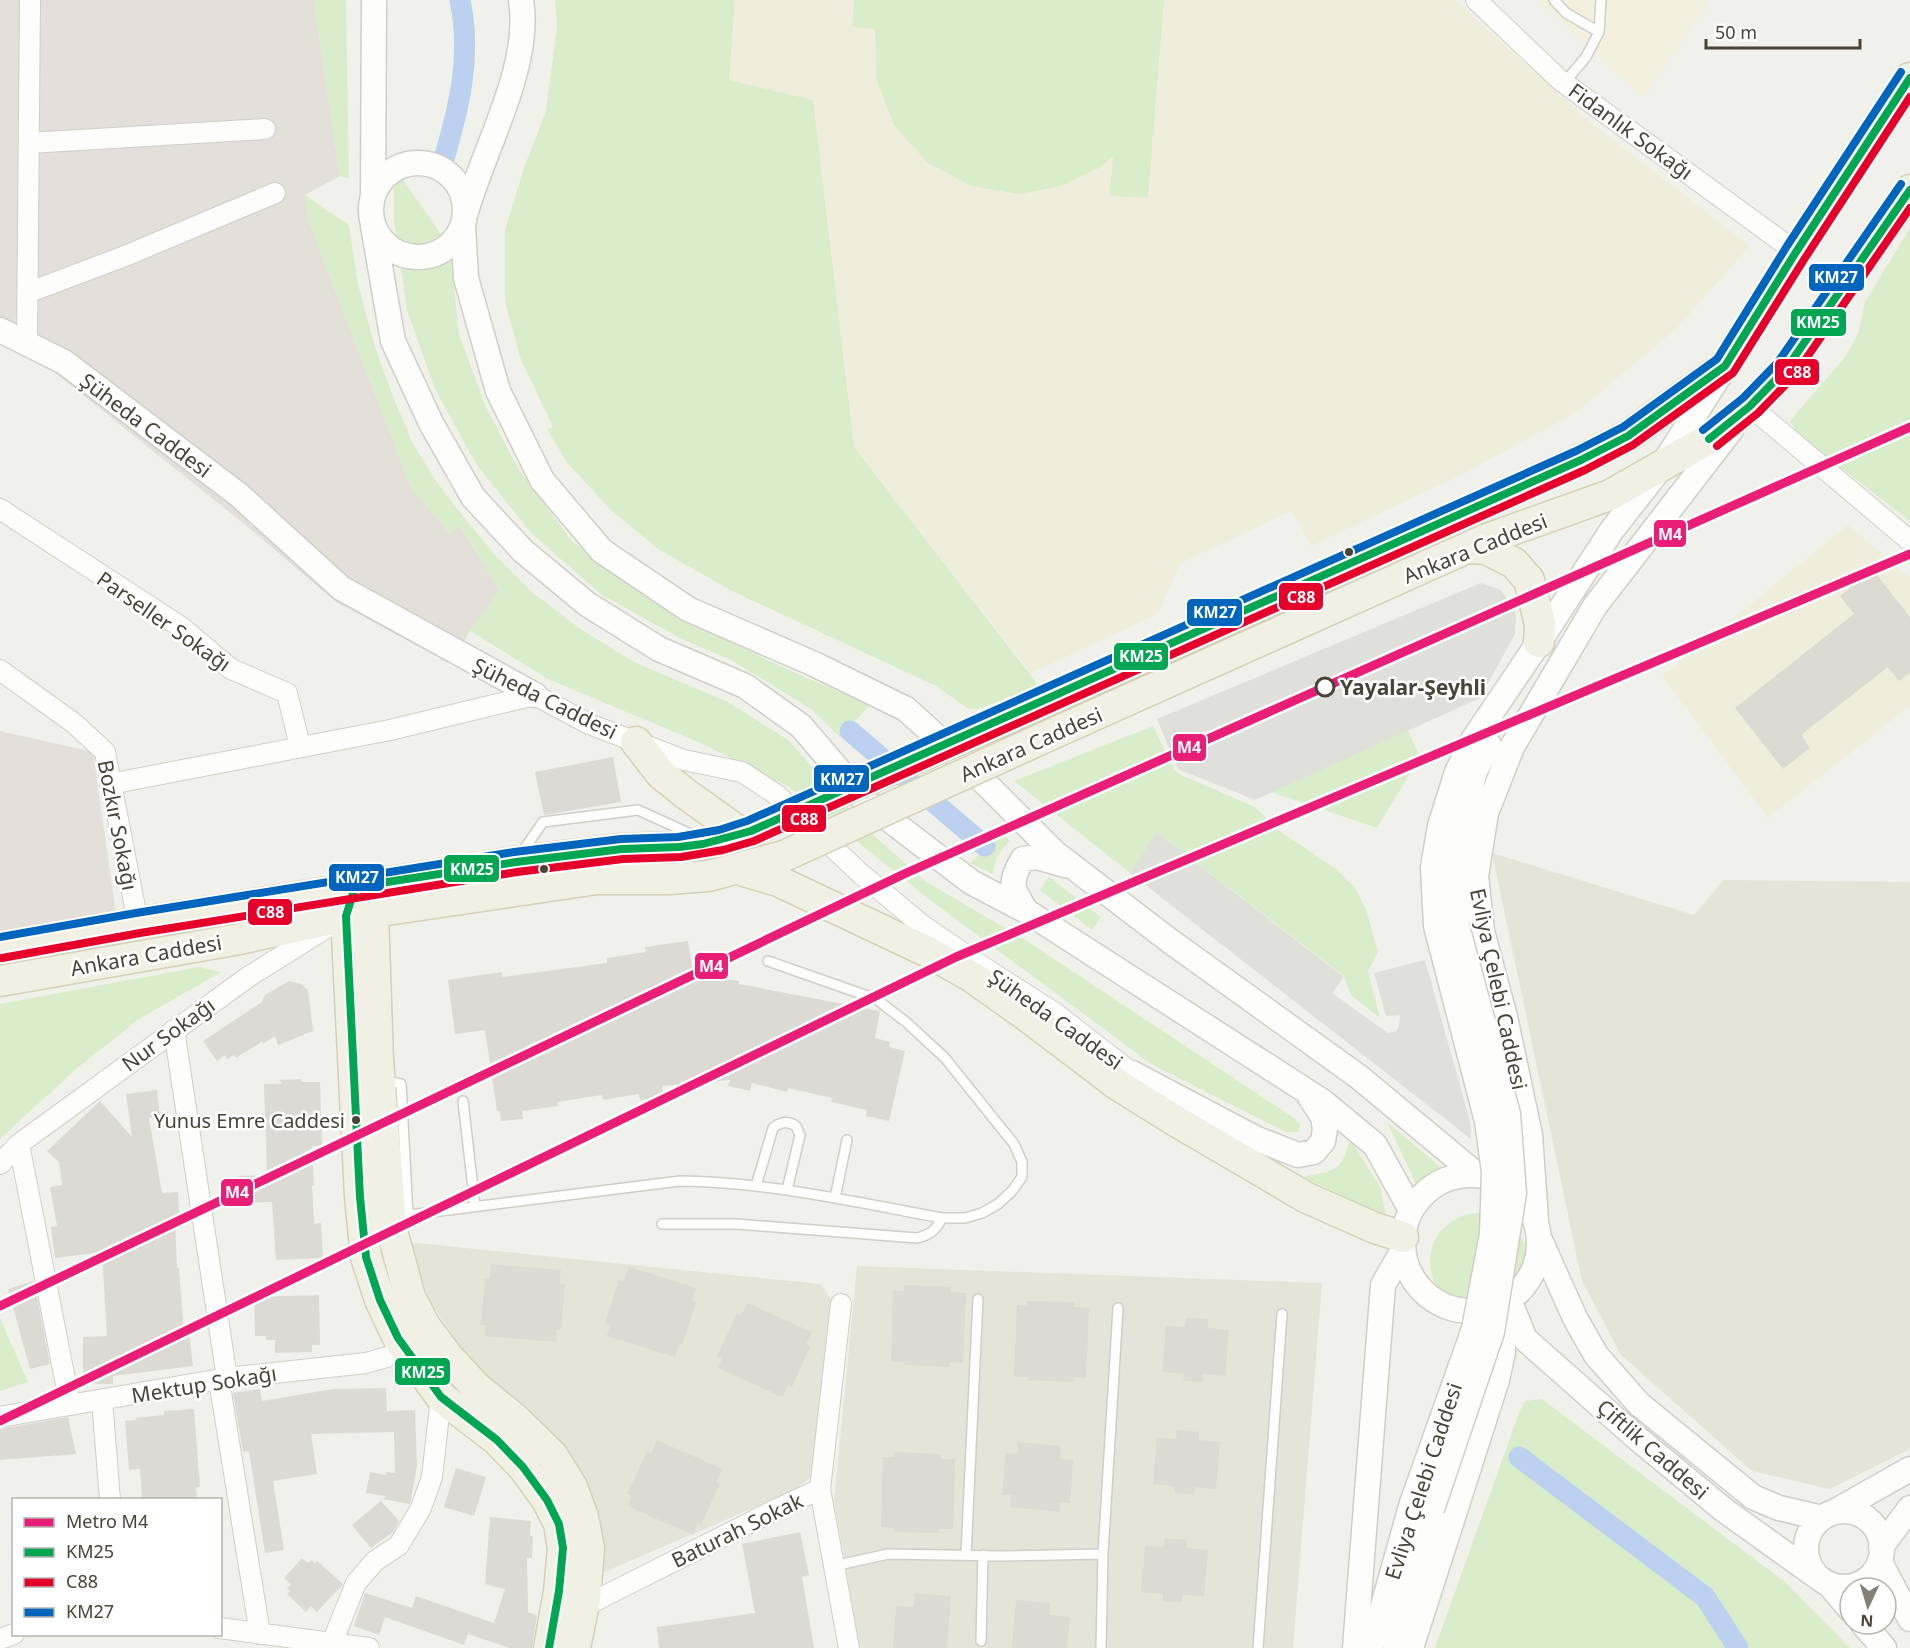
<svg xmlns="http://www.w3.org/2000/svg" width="1910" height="1648" viewBox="0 0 1910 1648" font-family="'Noto Sans',sans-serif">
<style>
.residential{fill:#e5e4d8}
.commercial{fill:#f4efde}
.industrial{fill:#e2e0d9}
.education{fill:#efeedd}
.green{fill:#d9edcb}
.parking{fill:#e0e0da}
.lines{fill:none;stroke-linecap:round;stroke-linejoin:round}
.canal{stroke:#bbd1ef;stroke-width:21}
.building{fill:#dbdad3}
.service-casing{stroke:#cfcec8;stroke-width:12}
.minor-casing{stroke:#cfcec8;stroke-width:22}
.tertiary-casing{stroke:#cfcec8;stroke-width:27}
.primary-casing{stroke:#d4d1b8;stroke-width:33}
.service{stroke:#fdfdfc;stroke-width:9}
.minor{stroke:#fdfdfc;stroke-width:20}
.tertiary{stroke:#fdfdfc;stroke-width:24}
.primary{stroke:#f1f0e4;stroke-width:30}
.tertiary-bridge-casing{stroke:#cfcec8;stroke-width:27;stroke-linecap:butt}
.primary-bridge-casing{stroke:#d4d1b8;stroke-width:33;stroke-linecap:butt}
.tertiary-bridge{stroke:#fdfdfc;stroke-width:24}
.primary-bridge{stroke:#f1f0e4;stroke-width:30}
.bus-1-casing{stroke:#fff;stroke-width:12}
.bus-2-casing{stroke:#fff;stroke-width:12}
.bus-3-casing{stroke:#fff;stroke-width:12}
.bus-1{stroke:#00a651;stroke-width:8}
.bus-2{stroke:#e4002b;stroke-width:8}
.bus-3{stroke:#0065bd;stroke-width:8}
.metro-1-casing{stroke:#fff;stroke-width:14}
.metro-1{stroke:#e91e76;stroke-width:9}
.bus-dot{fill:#484436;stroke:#fff;stroke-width:2}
.stop-dot{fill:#fff;stroke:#484436;stroke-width:3}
.labels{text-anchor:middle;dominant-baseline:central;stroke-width:5;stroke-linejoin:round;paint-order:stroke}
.bus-label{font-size:20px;fill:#484436;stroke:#fff;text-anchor:end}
.street-label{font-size:21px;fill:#484436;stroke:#fff}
.stop-label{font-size:21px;font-weight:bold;fill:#484436;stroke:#fff;text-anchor:start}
.line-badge{stroke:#fff;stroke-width:2}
.badge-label{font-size:16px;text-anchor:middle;font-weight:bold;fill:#fff}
</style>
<rect width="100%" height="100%" fill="#f1f1eb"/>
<path class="residential" d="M1492 853 1694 915 1724 880 1910 882V1449L1830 1489 1752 1471 1621 1355 1582 1281Z
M407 1242 820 1284 835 1304 816 1472 795 1490 602 1573 601 1527 583 1479 472 1364 431 1303Z
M857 1266 1322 1283 1293 1648H860L834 1501Z"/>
<path class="commercial" d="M1538 0H1711L1644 97Z"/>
<path class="industrial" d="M0 0H314L340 176 305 195 309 222 411 487 450 534 459 524 500 590 470 631 451 664 336 602 249 528 43 363 0 345Z
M0 731 93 752 116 913 0 931Z"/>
<path class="education" d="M735 0H1455L1587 119 1750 246 1676 329 1577 412 1457 477 1311 546 1292 511 1181 563 1158 614 1031 673 854 447 813 100 729 80Z
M1848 525 1910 577V706L1768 818 1662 676Z"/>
<path class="green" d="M314 0H346L349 179 340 176Z
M555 0H735L729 80 813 100 854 447 1039 686 978 709 967 708 936 686 734 592 658 549 612 511 568 464 547 429 553 427 521 360 505 302V230L525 165 546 111 557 26Z
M854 0H1164L1148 198 1110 196 1113 156 1099 168 1061 186 1020 194 971 186 927 162 894 125 876 78 875 29 852 27Z
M394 167 450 247 459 334 485 405 519 470 573 542 639 587 726 640 791 671 870 705 840 737 811 709 731 660 680 638 602 595 531 533 476 464 435 389 407 310 394 221Z
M305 195 349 225 358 284 375 347 392 394 413 444 436 481 466 520 497 557 532 592 579 628 634 662 728 702 788 740 870 832 925 881 1024 939 1291 1116 1300 1124 1299 1132H1286L1151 1064 925 896 789 787 703 744 548 679 470 631 500 590 460 525 450 534 411 487 309 222Z
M1910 228V521L1798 435 1790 421 1846 356 1859 331 1865 302Z
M1153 726 1174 769 1179 774 1255 807 1278 830 1336 869 1355 888 1366 909 1378 952 1368 971 1380 1018 1351 995 1344 976 1156 832 1130 873 1014 781Z
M1407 728 1420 757 1377 828 1268 791Z
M1002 832 1010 841C1000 850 994 860 993 874L970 863Z
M1049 877 1101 917 1092 930 1040 890Z
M199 967 221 972 139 1019 76 1069 0 1139V1004Z
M1387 1122 1444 1170 1418 1188Z
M1350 1139 1380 1186 1386 1216 1303 1177C1335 1170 1341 1173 1350 1139Z
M1430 1262a49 49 0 1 1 98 0a49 49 0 1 1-98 0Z
M0 1318 28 1382 0 1391Z
M1542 1399 1785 1582 1850 1648H1435L1519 1413 1525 1401Z"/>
<path class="parking" d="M1481 583 1501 590 1516 613 1515 634 1480 698 1255 800 1178 769 1157 719Z
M1156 832 1344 977 1332 993 1388 1033 1396 1031 1399 1026 1400 1015 1386 1016 1374 973 1425 960 1470 1122 1471 1139 1130 873Z"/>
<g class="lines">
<path class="canal" d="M443 162C459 108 472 57 460 0
M850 731 985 846
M1519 1457 1705 1597 1738 1648"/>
</g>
<path class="building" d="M1873 570 1910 617V673L1899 681 1888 667 1801 735 1810 748 1783 769 1735 708 1854 614 1840 596Z
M613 757 621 802 544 815 535 772Z
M688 941 693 974 739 981V984L880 1011 875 1038 890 1042 889 1047 905 1051 889 1121 866 1116 867 1110 831 1102 832 1098 788 1088 787 1092 752 1083 750 1091 728 1086 730 1080 662 1086 664 1097 640 1100 639 1094 603 1100 602 1095 557 1102 558 1106 522 1111 523 1119 501 1121 500 1111H497L485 1030 455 1034 448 980 502 972V977L607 963V958L646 952 645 947Z
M289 981 301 984 308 990 313 1031 278 1045 275 1036 263 1044V1041L236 1058 234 1055 227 1059 225 1055 217 1061 203 1041 262 1002 265 995Z
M301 1079V1082H320L322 1146H312L314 1186H312L314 1224 321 1223 323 1258 276 1260 272 1202 243 1203V1192H239L238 1176 267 1175 264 1084H282L279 1080Z
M157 1090 160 1117 149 1118 162 1193 178 1192 180 1223H175L177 1268H179L184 1332 189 1331 193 1366 113 1376V1384H83V1337L107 1336 102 1252 55 1258 51 1227 57 1226 50 1187 62 1185 59 1162 47 1151 100 1101 132 1137 126 1094Z
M491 1264 561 1270 560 1284H565L561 1329H557L556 1342 485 1336 486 1325H481L485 1279H490Z
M629 1267 696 1288 692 1301 696 1302 682 1345 679 1344 675 1357 607 1336 610 1325 605 1324 619 1280 624 1281Z
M34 1281 50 1364 30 1369 8 1289Z
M904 1285 951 1287V1292L966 1293 963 1363 950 1362 949 1367 904 1365V1362L891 1361 893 1290 904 1291Z
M319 1295 320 1345H312V1352L275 1353V1340H266V1336H255L254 1297Z
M1027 1301 1074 1302V1307L1089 1308 1086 1378 1073 1377V1382L1027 1380 1028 1377 1014 1376 1017 1305 1027 1306Z
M747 1303 812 1332 806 1344 810 1346 792 1387 788 1385 783 1397 718 1368 722 1359 717 1356 737 1314 741 1316Z
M1186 1318 1208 1319V1328L1229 1330 1225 1376 1203 1374V1382L1183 1381 1184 1374 1162 1372 1166 1326 1185 1327Z
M386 1388 387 1411 415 1410 417 1466 410 1504 383 1499 386 1496 366 1493 370 1472 386 1475 387 1472 395 1473 394 1432 311 1434 317 1474 273 1481 284 1550 265 1553 249 1451 243 1452 233 1393 260 1389 262 1401 333 1389Z
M194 1409 200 1487 196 1488 197 1500 142 1498 140 1469 129 1470 125 1421 136 1420V1418L164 1415V1411Z
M68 1417 76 1454 0 1460V1429Z
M1177 1430 1199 1432V1440L1220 1442 1216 1489 1195 1487 1194 1495 1175 1493V1486L1153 1484 1157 1438 1176 1439Z
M657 1440 722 1469 716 1482 720 1483 701 1525 698 1523 693 1535 628 1506 632 1496 627 1494 647 1452 651 1454Z
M1018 1442 1061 1446 1060 1459 1073 1460 1070 1503 1060 1502V1512L1010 1507 1011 1495H1002L1006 1453 1017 1454Z
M894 1452 941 1454V1459H955L953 1529H939V1533L894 1532V1528L881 1527 883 1457H894Z
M456 1468 486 1477 474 1516 444 1507Z
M381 1501 399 1521 393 1532 371 1548 352 1525Z
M490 1517 531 1521 530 1536H533L532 1558H527L528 1612 537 1615 532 1648H510L468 1634 464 1645 385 1617 379 1635 354 1626 365 1593 412 1608 416 1596 494 1623 505 1589 485 1584Z
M800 1532 809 1575 802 1577 814 1648H659L657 1627 755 1613 742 1544Z
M1165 1538 1187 1540V1548L1208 1550 1204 1596 1182 1595V1602L1163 1601V1594L1141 1592 1145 1546 1164 1547Z
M302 1558 308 1563 312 1560 315 1563 317 1561 343 1584 317 1612 311 1606 306 1612 287 1594 290 1591 287 1589 291 1584 284 1578Z
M915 1593 951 1596 947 1648H893L896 1606 914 1607Z
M1016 1600 1050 1603 1049 1615 1070 1617 1067 1648H1012Z"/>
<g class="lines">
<g class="service-casing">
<path id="service" d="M1554 0 1566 13 1599 32
M1564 83 1586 57 1599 32 1601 0
M520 855 543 822 638 810 693 835
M385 1080 401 1084 408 1215
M463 1101 475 1206
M756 1186 773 1128C781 1121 788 1121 796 1126L800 1135 787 1190
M835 1198 847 1140
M393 1217 680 1181C768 1182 855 1202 942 1218H965L982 1213 998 1204 1012 1191 1022 1177V1162L1014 1144 945 1058 906 1022 876 999 768 961
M662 1224H736L917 1238C930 1235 936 1230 942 1218
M966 1555 978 1299
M834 1566 888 1554 1001 1556 1103 1554
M981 1641 983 1555
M1101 1648 1103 1554 1118 1308
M1258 1648 1282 1314"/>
</g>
<g class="minor-casing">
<path id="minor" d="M1476 0 1560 80 1796 252
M29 143 265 129
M27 293 125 256 275 193
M27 344 30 0
M1750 406 1910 541
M0 509 181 627 231 669 287 693 300 746
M0 670 75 724 105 752 138 923
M110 784 390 730 535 695 589 724 684 760 742 772 777 795 861 874 922 925 994 974 1055 1013 1132 1073 1143 1085
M174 1030 227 1378
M19 1144 70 1405
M0 1164 19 1144 248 977 331 925
M219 1380 260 1634
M102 1400 110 1500
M0 1417 227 1378 366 1363 394 1355 406 1349
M820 1489 849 1648
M583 1607 775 1510 820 1489 841 1304
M220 1628 369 1648
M0 1639 14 1634
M330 1648 356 1583 375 1561 399 1545 421 1508 432 1477 441 1397"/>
</g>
<g class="tertiary-casing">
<path id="tertiary" d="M371 210a47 47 0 1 1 94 0a47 47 0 1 1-94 0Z
M373 195 374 0
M466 212C484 148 532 66 521 0
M373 226 393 341 431 423 473 497 523 551 587 604 659 649 745 686 801 726 865 801 971 882 1026 911 1322 1101 1375 1145 1411 1210
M463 226 466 278 498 391 542 480 602 551 688 609 814 664 906 709 960 758 1055 853 1170 941 1359 1077 1477 1175
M0 330 64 362 239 495 341 588 535 695
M1026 911C1012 889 1008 883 1023 859L1037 857 1065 865
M1436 926 1433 867 1440 826 1457 772 1473 740 1539 642 1612 530 1662 466 1721 373
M1457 926 1454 883 1462 820 1475 771 1489 745
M1132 1073 1257 1139 1298 1155 1314 1152 1323 1141 1325 1129 1323 1117 1310 1097
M1403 1243a68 68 0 1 1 136 0a68 68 0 1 1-136 0Z
M1536 1220 1530 1135 1505 1017 1482 931 1476 876 1486 813 1512 747 1595 606 1731 430
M1540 1240 1575 1318 1596 1355 1639 1404 1753 1497 1779 1508 1822 1518
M1509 1300 1525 1339 1637 1438 1724 1510 1819 1578
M1806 1549a38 38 0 1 1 76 0a38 38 0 1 1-76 0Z
M1834 1512 1910 1469
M1881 1547 1910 1508
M1880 1562 1910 1619
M1829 1584 1850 1609
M1863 1624 1884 1648
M1355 1648 1383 1285 1403 1250
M1371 1648 1412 1503
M1396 1648 1408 1593 1432 1509
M1411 1648 1497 1380 1503 1352 1501 1307"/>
</g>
<g class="primary-casing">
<path id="primary" d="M1468 548 1486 549 1514 563 1529 580 1540 624 1539 642
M1033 707 1581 460 1628 436 1725 366 1796 252 1910 78
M1061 730 1487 539 1610 495 1714 436 1750 406 1786 369 1910 190
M636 742 661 774 686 794 742 834
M737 869 778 881 926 951 972 977 1027 1016 1118 1085 1174 1120 1307 1198 1375 1228 1403 1237
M355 887 373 912 378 1060 391 1227 410 1297 425 1326 449 1358 477 1388 514 1418 552 1455 572 1487 583 1517 589 1548 585 1598 575 1648
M355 887 346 916 360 1197 366 1257 380 1300 398 1338 441 1397 497 1440 523 1467 547 1500 559 1524 563 1548 559 1591 549 1648
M0 948 138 923 516 862 622 849 679 847 703 844 751 831 765 825
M0 981 234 940 346 916 597 879H669L708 876 784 856"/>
</g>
<use href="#service" class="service"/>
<use href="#minor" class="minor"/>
<use href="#tertiary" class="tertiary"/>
<use href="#primary" class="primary"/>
<g class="tertiary-bridge-casing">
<path id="tertiary-bridge" d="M1412 1503 1474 1329 1492 1234 1494 1172 1487 1121 1436 926
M1432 1509 1492 1332 1514 1193 1508 1114 1457 926"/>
</g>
<g class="primary-bridge-casing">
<path id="primary-bridge" d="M765 825 1033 707
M784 856 1061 730"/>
</g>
<use href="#tertiary-bridge" class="tertiary-bridge"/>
<use href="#primary-bridge" class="primary-bridge"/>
<g class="bus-1-casing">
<path id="bus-1" d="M1709 439 1750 406 1786 369 1910 190
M549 1648 559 1591 563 1548 559 1524 547 1500 523 1467 497 1440 441 1397 398 1338 380 1300 366 1257 360 1197 346 916 355 887 516 862 622 849 679 847 703 844 751 831 1581 460 1628 436 1725 366 1796 252 1910 78"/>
</g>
<g class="bus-2-casing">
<path id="bus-2" d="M1717 446 1758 413 1794 376 1910 208
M2 958 140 933 517 872 623 859 681 857 723 850 754 841 1585 470 1633 445 1733 373 1805 258 1910 97"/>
</g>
<g class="bus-3-casing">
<path id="bus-3" d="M1703 430 1743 398 1778 362 1901 184
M0 937 136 913 514 852 621 839 678 837 719 830 747 821 1576 451 1623 427 1717 359 1787 246 1901 72"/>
</g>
<use href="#bus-1" class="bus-1"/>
<use href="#bus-2" class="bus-2"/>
<use href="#bus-3" class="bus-3"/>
<g class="metro-1-casing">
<path id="metro-1" d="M0 1306 904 874 1910 427
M0 1421 956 957 1910 554"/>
</g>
<use href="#metro-1" class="metro-1"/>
</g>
<g class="bus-dot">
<circle cx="1349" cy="552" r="5"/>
<circle cx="544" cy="869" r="5"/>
<circle cx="356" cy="1120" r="5"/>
</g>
<circle class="stop-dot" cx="1325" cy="687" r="9"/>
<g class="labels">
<g class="bus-label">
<text x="345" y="1120">Yunus Emre Caddesi</text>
</g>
<g class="street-label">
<text transform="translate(1631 131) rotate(36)">Fidanlık Sokağı</text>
<text transform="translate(146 425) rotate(37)">Şüheda Caddesi</text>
<text transform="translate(1475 548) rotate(-22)">Ankara Caddesi</text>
<text transform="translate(164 621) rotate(35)">Parseller Sokağı</text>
<text transform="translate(545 698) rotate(26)">Şüheda Caddesi</text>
<text transform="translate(1031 744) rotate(-24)">Ankara Caddesi</text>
<text transform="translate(118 825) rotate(79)">Bozkır Sokağı</text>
<text transform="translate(146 955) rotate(-10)">Ankara Caddesi</text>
<text transform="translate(1499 989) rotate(78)">Evliya Çelebi Caddesi</text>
<text transform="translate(1056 1019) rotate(35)">Şüheda Caddesi</text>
<text transform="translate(168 1034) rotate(-36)">Nur Sokağı</text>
<text transform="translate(204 1384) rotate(-9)">Mektup Sokağı</text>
<text transform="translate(1653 1449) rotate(41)">Çiftlik Caddesi</text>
<text transform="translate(1423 1481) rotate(-72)">Evliya Çelebi Caddesi</text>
<text transform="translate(737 1530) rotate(-26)">Baturah Sokak</text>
</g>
<g class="stop-label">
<text x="1340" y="687">Yayalar-Şeyhli</text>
</g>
</g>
<g class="line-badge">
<rect x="1808" y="263" width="57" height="29" rx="6" fill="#0065bd"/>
<rect x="1790" y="308" width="57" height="29" rx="6" fill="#00a651"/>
<rect x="1774" y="358" width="46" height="28" rx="6" fill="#e4002b"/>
<rect x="1653" y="519" width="34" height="29" rx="6" fill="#e91e76"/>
<rect x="1278" y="582" width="46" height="29" rx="6" fill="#e4002b"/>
<rect x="1186" y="598" width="57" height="29" rx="6" fill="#0065bd"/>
<rect x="1113" y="642" width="56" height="29" rx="6" fill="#00a651"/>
<rect x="1172" y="733" width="35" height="29" rx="6" fill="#e91e76"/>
<rect x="813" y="764" width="57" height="29" rx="6" fill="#0065bd"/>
<rect x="781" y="804" width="46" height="29" rx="6" fill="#e4002b"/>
<rect x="443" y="854" width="57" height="29" rx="6" fill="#00a651"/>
<rect x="328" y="863" width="57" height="29" rx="6" fill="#0065bd"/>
<rect x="247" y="898" width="46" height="28" rx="6" fill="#e4002b"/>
<rect x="694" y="952" width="35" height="28" rx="6" fill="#e91e76"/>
<rect x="220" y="1178" width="34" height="29" rx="6" fill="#e91e76"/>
<rect x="394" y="1357" width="57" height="29" rx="6" fill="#00a651"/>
</g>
<g class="badge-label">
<text x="1836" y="283">KM27</text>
<text x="1818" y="328">KM25</text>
<text x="1797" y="378">C88</text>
<text x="1670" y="540">M4</text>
<text x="1301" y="603">C88</text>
<text x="1215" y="618">KM27</text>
<text x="1141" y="662">KM25</text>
<text x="1189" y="753">M4</text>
<text x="842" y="785">KM27</text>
<text x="804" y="825">C88</text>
<text x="472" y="875">KM25</text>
<text x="357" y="883">KM27</text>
<text x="270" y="918">C88</text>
<text x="711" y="972">M4</text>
<text x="237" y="1198">M4</text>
<text x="423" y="1378">KM25</text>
</g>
<rect x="12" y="1498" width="210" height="138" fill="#ffffff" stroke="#b6b4af" stroke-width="1.5"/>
<rect x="24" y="1518" width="30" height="9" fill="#e91e76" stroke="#b6b4af" stroke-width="1.5"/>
<text x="66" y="1528" font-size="18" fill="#484436">Metro M4</text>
<rect x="24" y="1548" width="30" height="9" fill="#00a651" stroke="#b6b4af" stroke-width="1.5"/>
<text x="66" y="1558" font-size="18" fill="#484436">KM25</text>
<rect x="24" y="1578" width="30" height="9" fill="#e4002b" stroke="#b6b4af" stroke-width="1.5"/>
<text x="66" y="1588" font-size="18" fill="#484436">C88</text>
<rect x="24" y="1608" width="30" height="9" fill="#0065bd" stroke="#b6b4af" stroke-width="1.5"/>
<text x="66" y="1618" font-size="18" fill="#484436">KM27</text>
<g transform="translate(1868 1606) rotate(184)"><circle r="28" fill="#ffffff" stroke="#b6b4af" stroke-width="1.5"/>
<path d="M0-4.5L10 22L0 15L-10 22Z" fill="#838175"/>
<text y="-9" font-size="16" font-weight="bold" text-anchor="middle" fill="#484436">N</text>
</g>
<path d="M1706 39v9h154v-9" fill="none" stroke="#484436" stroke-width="3"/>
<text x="1715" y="39" font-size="18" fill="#484436" stroke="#ffffff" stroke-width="4.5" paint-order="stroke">50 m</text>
</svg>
